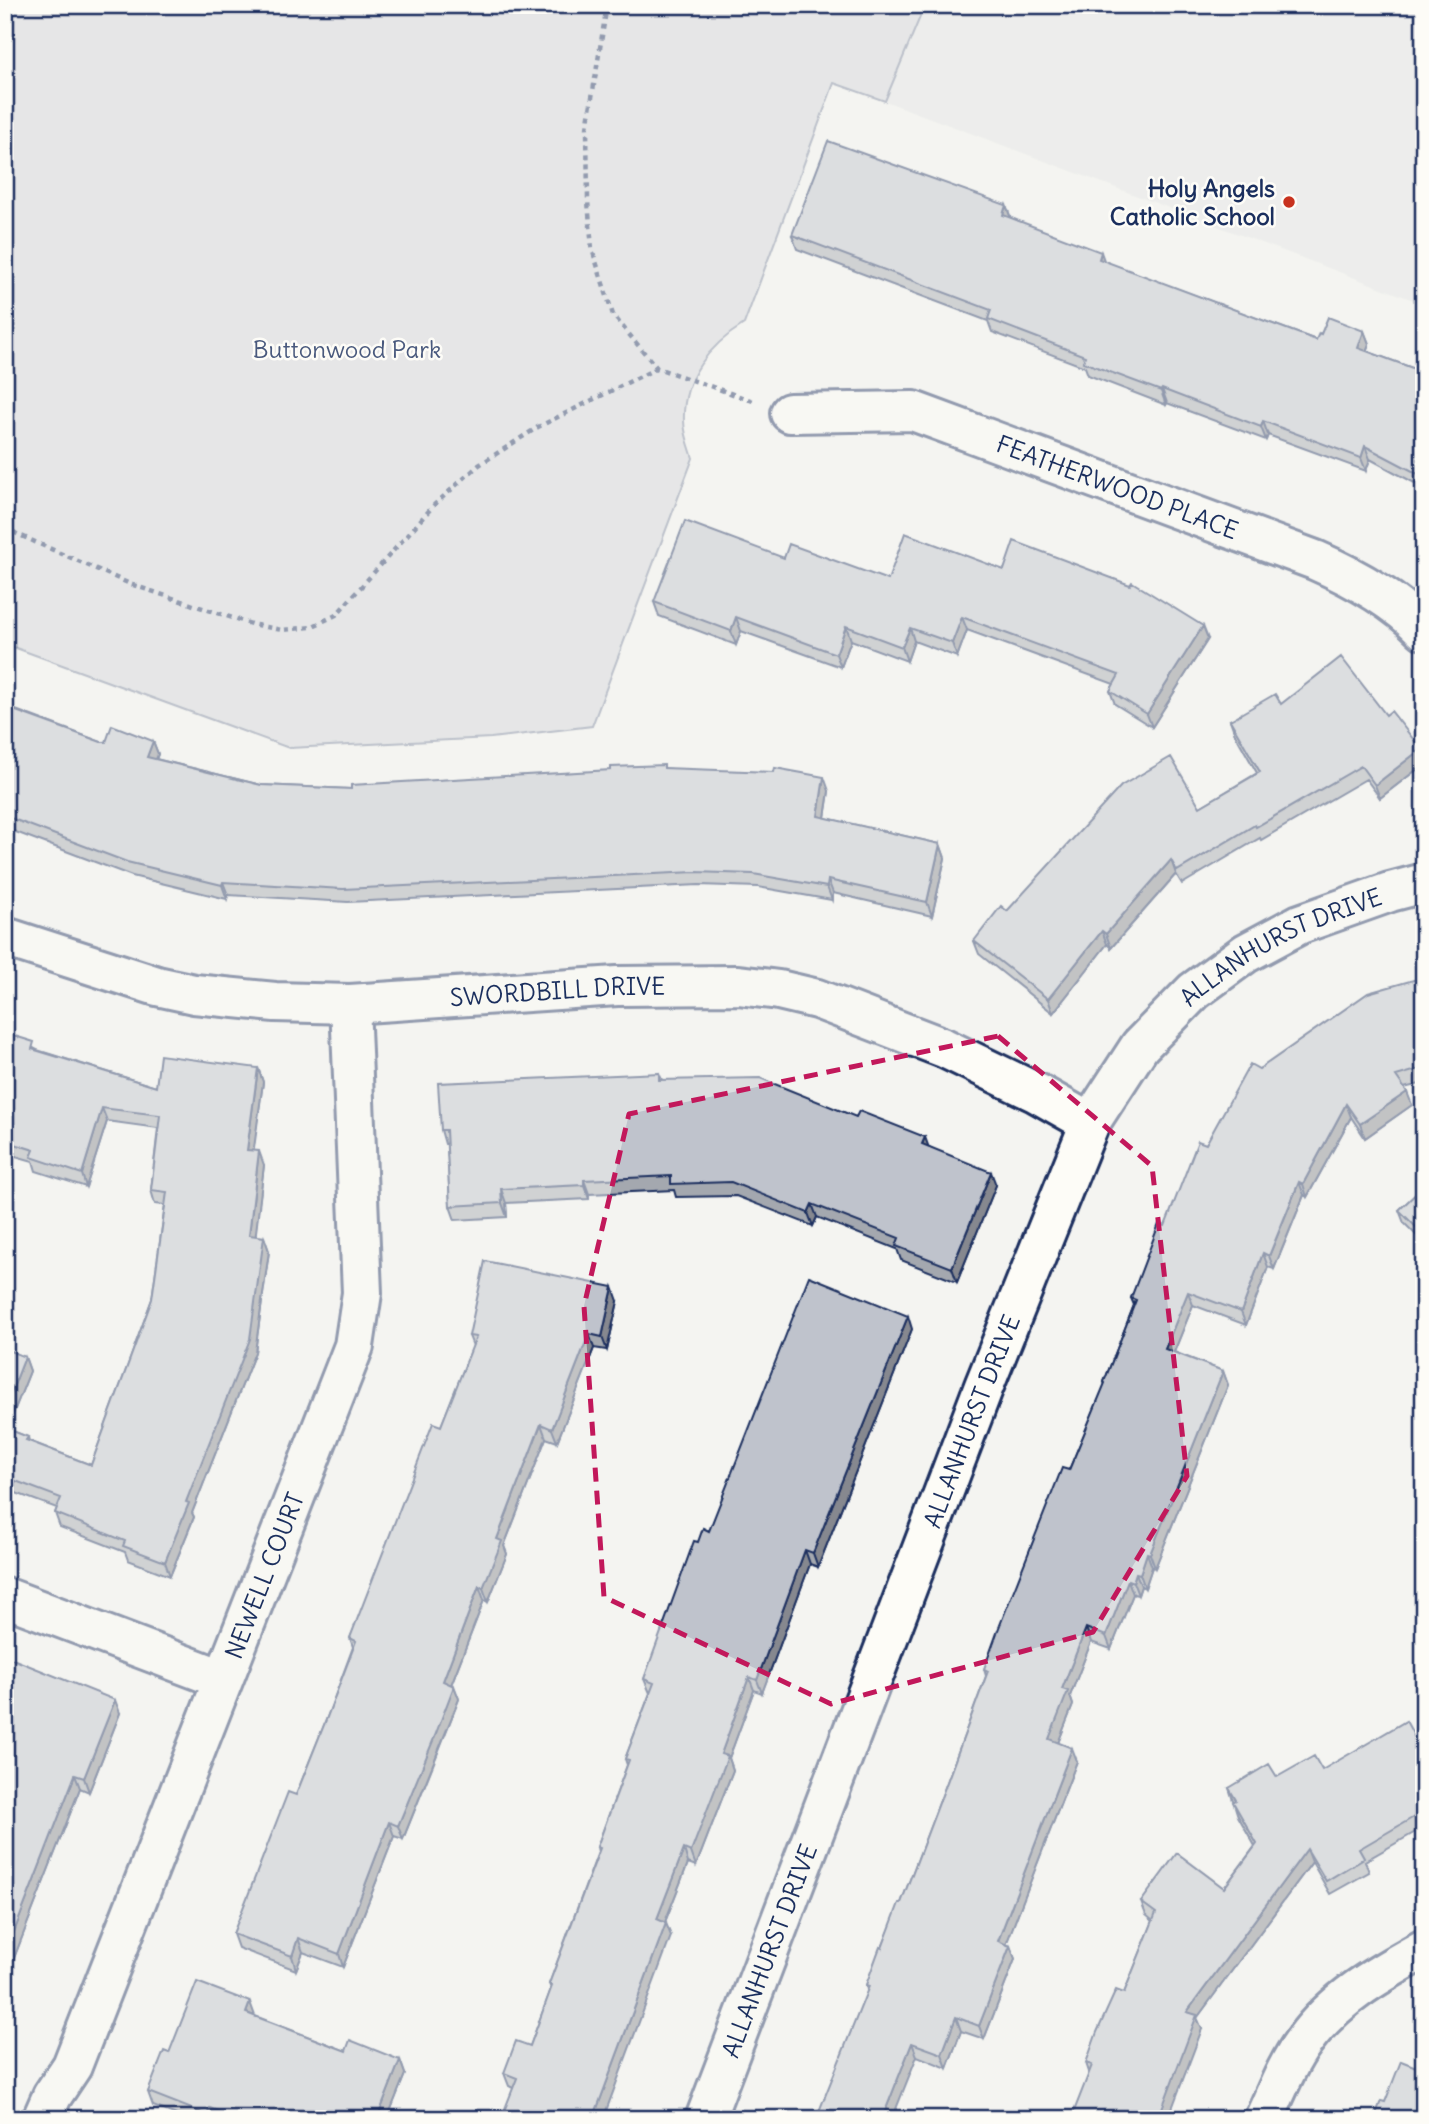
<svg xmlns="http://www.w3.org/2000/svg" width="1429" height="2124" viewBox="0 0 1429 2124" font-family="Delius,sans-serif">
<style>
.built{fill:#e4e5e6}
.green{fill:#d4d6db;stroke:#78829c;stroke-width:2}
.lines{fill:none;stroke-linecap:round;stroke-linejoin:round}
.street-casing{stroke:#1b2f5e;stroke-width:44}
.path{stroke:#1b2f5e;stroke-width:4.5;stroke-dasharray:5 5;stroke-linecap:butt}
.street{stroke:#fdfcf7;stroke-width:38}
.wall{fill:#a4a8af;stroke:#1b2f5e;stroke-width:2}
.shaded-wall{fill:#86888f;stroke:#1b2f5e;stroke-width:2}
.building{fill:#bfc3cc;stroke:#1b2f5e;stroke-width:2}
.marked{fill:none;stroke:#c2185b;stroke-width:5;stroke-dasharray:14 9;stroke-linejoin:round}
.poi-dot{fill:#c8321e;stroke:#fdfcf7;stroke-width:2.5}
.labels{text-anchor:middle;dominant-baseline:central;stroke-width:5;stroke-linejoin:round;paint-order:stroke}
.poi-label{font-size:24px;font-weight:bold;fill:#1b2f5e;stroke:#fdfcf7;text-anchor:end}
.park-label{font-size:24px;fill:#49597d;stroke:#fdfcf7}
.street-label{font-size:24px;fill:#1b2f5e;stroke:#fdfcf7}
</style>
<rect width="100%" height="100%" fill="#f4f4f1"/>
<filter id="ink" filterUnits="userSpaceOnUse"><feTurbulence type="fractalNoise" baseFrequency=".0143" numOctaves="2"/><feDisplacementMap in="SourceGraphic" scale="14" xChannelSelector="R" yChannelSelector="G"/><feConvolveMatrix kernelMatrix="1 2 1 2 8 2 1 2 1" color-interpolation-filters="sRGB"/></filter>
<g filter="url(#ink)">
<path class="built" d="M925 5H1424V304L885 101Z"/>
<path class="green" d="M5 5H925L885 101 834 83 744 324C710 345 682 378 684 421 684 433 689 446 693 458L592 726 491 738 289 748 5 644Z"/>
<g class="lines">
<g class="street-casing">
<g id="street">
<path id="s1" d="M790 413 913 411 1315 560C1354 577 1394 599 1424 630"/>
<path id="s2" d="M5 937 157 986 194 994 275 1002 350 1004 617 986 738 985 779 990 817 999 944 1048 1037 1093 1090 1123"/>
<path d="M5 1597 222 1679"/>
<path id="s3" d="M42 2119 52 2096 72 2066 354 1346 362 1293 350 1004"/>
<path id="s4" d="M705 2119 984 1386 1090 1123 1140 1046 1194 991 1246 953 1300 924 1390 892 1424 883"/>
<path d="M1264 2119C1276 2093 1287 2064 1304 2041 1335 1998 1379 1974 1424 1949"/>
</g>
</g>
<path class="path" d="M607 5 587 128 588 201 592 249 613 315 657 368 753 401
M5 526 17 534 130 584 251 624 282 630 311 627 336 615 434 505 479 465 538 427 657 368"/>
<use href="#street" class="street"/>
</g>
<path class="wall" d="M1006 205 1011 218 1105 262 1316 340 1321 334 1364 331 1369 344 1366 351 1415 369 1424 364V488L1370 459 1366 471 1268 435 1266 440 1167 403 1166 405 1088 375 1085 367 992 332 988 321 797 249 792 235Z
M784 558 888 580 1004 570 1208 639 1152 727 1115 704 1110 691 1114 684 967 630 957 657 914 641 907 661 851 640 841 667 741 631 736 645 659 616 654 602Z
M1281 704 1386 715 1424 756V764L1380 798 1366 779 1261 840 1260 838 1182 884 1176 874 1111 948 1107 944 1053 1013 979 954 974 941 1007 911 1200 807 1257 773 1235 734 1230 720Z
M5 706 101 742 153 741 158 754 156 759 261 785 351 789 665 768 829 791 825 818 940 844 945 858 932 916 833 893 832 900 758 887 699 885 348 902 228 895 227 899 132 876 5 828Z
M1424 977V1083L1404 1088 1412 1105 1365 1138 1351 1117 1307 1197 1304 1195 1274 1269 1268 1267 1246 1325 1193 1305 1174 1352 1223 1371 1228 1385 1155 1568 1152 1567 1145 1588 1141 1586 1138 1595 1133 1594 1111 1649 1091 1642 1070 1696 1073 1705 1058 1743 1077 1761 1006 1944 1010 1946 1015 1959 984 2039 961 2031 947 2068 917 2056 867 1990 866 1985 901 1903 947 1782 986 1676 984 1669 1069 1470 1105 1385 1104 1382 1134 1305 1131 1298 1165 1226 1206 1144 1259 1069Z
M5 1033 37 1050 156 1087 258 1068 263 1082 253 1150 264 1165 255 1236 264 1237 269 1251 255 1352 192 1513 194 1517 170 1576 128 1560 125 1552 60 1527 55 1513 57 1508 5 1489V1349L25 1357 30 1371 7 1429 28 1437 29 1441 91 1465 152 1299 165 1205 155 1204 151 1190 158 1128 107 1121 86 1187 36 1171 33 1161 5 1153Z
M659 1073 662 1080 929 1147 996 1185 957 1282 901 1260 897 1249 817 1217 813 1226 736 1196 676 1197 674 1190 589 1194V1199L506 1203 507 1217 455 1220 450 1206 447 1144H445L441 1130Z
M1424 1159V1181L1422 1179 1417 1166Z
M1424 1186V1243L1404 1223 1399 1210Z
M618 1301 607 1350 594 1348 557 1442 546 1438 504 1546 507 1554 488 1602 484 1600 451 1685 454 1686 459 1699 439 1750 403 1839 394 1836 343 1967 303 1952 296 1970 238 1948 233 1934 296 1795 326 1720 353 1647 350 1638 441 1426 473 1346 469 1336Z
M912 1329 818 1567 810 1564 762 1693 754 1690 729 1758 733 1770 696 1866 688 1863 665 1922 671 1936 513 2088 509 2086 504 2073 530 2046 551 1989 549 1984 598 1852 597 1847 627 1765 625 1759 650 1693 644 1679 698 1542Z
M5 1656 120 1713 89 1792 80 1788 5 1981Z
M1424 1737V1838L1419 1830 1365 1861 1369 1872 1330 1894 1312 1862 1197 2018 1202 2029 1089 2072 1086 2063 1124 1993 1153 1921 1146 1915 1141 1902 1224 1888 1255 1846 1238 1816 1229 1788 1277 1777 1322 1770 1417 1741Z
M255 2016 346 2051 400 2060 405 2074 387 2119H187L153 2106 148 2092 169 2053Z"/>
<path class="shaded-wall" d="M1006 205 1011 219 1003 215Z
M1101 252 1106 266 1099 259Z
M1364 331 1369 344 1362 361 1358 348Z
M1162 389 1167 403 1166 405 1161 391Z
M1263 421 1268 435 1266 440 1261 427Z
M1365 446 1370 459 1366 471 1361 458Z
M736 617 741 631 736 645 731 631Z
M962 617 967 630 957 657 952 643Z
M846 626 851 640 841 667 836 654Z
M1203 626 1208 639 1152 727 1147 714Z
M910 628 914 641 907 661 902 647Z
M153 741 158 754 152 770 147 757Z
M1421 749 1424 756V764L1380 798 1375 785Z
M824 777 829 791 823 830 818 816Z
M940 844 945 858 932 916 927 902Z
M1171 860 1176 874 1111 948 1106 934Z
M828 880 833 893 832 900 827 887Z
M223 882 228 895 227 899 222 885Z
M1102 931 1107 944 1053 1013 1048 999Z
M258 1068 263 1082 252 1163 247 1150Z
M1407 1092 1412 1105 1365 1138 1360 1124Z
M1346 1104 1351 1117 1307 1197 1303 1184Z
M102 1108 107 1121 86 1187 82 1174Z
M925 1137 930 1151 922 1144Z
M259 1151 264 1165 254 1249 249 1235Z
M991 1172 996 1185 957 1282 952 1268Z
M584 1180 589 1194V1199L584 1185Z
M1299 1182 1304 1195 1274 1269 1269 1256Z
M501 1189 506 1203 507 1217 502 1203Z
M812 1204 817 1217 813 1226 808 1213Z
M264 1237 269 1251 255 1352 192 1513 194 1517 170 1576 165 1562 186 1502Z
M1263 1253 1268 1267 1246 1325 1241 1312Z
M613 1287 618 1301 607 1350 602 1337Z
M1188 1292 1193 1305 1170 1362 1165 1349Z
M908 1316 912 1329 818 1567 813 1553Z
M589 1334 594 1348 557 1442 552 1429Z
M25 1357 30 1371 5 1434V1408Z
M1223 1371 1228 1385 1155 1568 1150 1554Z
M541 1424 546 1438 504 1546 507 1554 488 1602 483 1588 497 1539Z
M805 1550 810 1564 762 1693 757 1680Z
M1147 1553 1152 1567 1145 1588 1140 1574Z
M1136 1573 1141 1586 1138 1595 1133 1582Z
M1128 1580 1133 1594 1111 1649 1106 1636Z
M479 1586 484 1600 447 1695 443 1681Z
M1086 1628 1091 1642 1070 1696 1073 1705 1054 1753 1049 1739 1062 1689Z
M749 1677 754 1690 729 1758 733 1770 696 1866 691 1852 721 1754Z
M454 1686 459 1699 403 1839 398 1826Z
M115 1700 120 1713 89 1792 84 1778Z
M1072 1748 1077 1761 1002 1955 998 1941Z
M75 1775 80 1788 5 1981V1955Z
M389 1822 394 1836 343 1967 339 1954Z
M684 1849 688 1863 661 1932 657 1919Z
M1307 1849 1312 1862 1197 2018 1202 2029 1168 2119H1158L1187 2012Z
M666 1923 671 1936 603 2119H593Z
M298 1938 303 1952 296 1970 292 1956Z
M1010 1946 1015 1959 984 2039 979 2026Z
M250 2002 255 2016 246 2013Z
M956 2017 961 2031 947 2068 942 2054Z
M912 2043 917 2056 892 2119H882Z
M400 2060 405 2074 387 2119H377Z
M210 2108 214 2119H208L207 2115Z"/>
<path class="building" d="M828 141 1006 205 1003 215 1101 252 1099 259 1316 340 1319 333 1321 334 1328 317 1364 331 1358 348 1415 369 1419 361 1424 364V477L1365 446 1361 458 1263 421 1261 427 1162 389 1161 391 1083 362 1085 356 988 319 991 310 792 235Z
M685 521 784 558 789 544 888 580 905 533 1004 570 1014 541 1130 585 1132 582 1203 626 1147 714 1110 691 1119 675 962 617 952 643 910 628 902 647 846 626 836 654 736 617 731 631 654 602Z
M1341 657 1386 715 1391 711 1421 749 1375 785 1361 766 1256 827 1255 825 1177 871 1171 860 1106 934 1102 931 1048 999 974 941 1001 906 1007 911 1121 786 1171 757 1200 807 1260 772 1230 720 1275 694 1281 704Z
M5 707 101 742H106L112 725 153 741 147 757 261 785 351 789V785L611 770V767L664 765V768L774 772 775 768 824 777 818 816 940 844 927 902 828 880 827 887 753 874 695 872 343 889 223 882 222 885 127 862 5 816Z
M1424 977V1068L1396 1076 1407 1092 1360 1124 1346 1104 1303 1184 1299 1182 1269 1256 1263 1253 1241 1312 1188 1292 1165 1349 1223 1371 1150 1554 1147 1553 1140 1574 1136 1573 1133 1582 1128 1580 1106 1636 1086 1628 1062 1689 1068 1691 1049 1739 1072 1748 998 1941 1010 1946 979 2026 956 2017 942 2054 912 2043 882 2119H816L869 1986 866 1985 880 1947 882 1948 899 1903H901L947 1782 988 1671 984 1669 998 1630 1062 1468 1069 1470 1105 1383 1104 1382 1136 1300 1131 1298 1159 1224 1165 1226 1198 1141 1206 1144 1250 1064 1259 1069 1368 993Z
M5 1033 34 1042 32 1049 156 1087 160 1055 258 1068 247 1150 259 1151 249 1235 264 1237 250 1339 186 1502 189 1503 165 1562 123 1546 125 1541 55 1513 61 1498 5 1477V1428L28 1437 26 1440 91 1465 152 1299 167 1192 151 1190 160 1115 102 1108 82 1174 31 1157 34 1150 5 1141Z
M659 1073V1080L760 1078 856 1117 859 1111 925 1137 922 1144 991 1172 952 1268 896 1246 899 1238 812 1204 808 1213 731 1182 671 1184V1176L584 1180V1185L501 1189 502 1203 450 1206 446 1130H441L438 1083Z
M1424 1159V1173L1417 1166Z
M1424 1186V1235L1399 1210Z
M485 1261 613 1287 602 1337 589 1334 552 1429 541 1424 497 1539 502 1541 483 1588 479 1586 443 1681 454 1686 435 1736 398 1826 389 1822 339 1954 298 1938 292 1956 233 1934 288 1792 296 1795 326 1720 356 1641 350 1638 433 1423 441 1426 476 1337 469 1336Z
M809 1276 908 1316 813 1553 805 1550 757 1680 749 1677 721 1754 728 1756 691 1852 684 1849 657 1919 666 1923 593 2119H501L517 2078 504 2073 516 2041 530 2046 552 1986 549 1984 600 1848 597 1847 629 1760 625 1759 654 1683 644 1679 694 1541 698 1542 703 1528 709 1531Z
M5 1349 25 1357 5 1408Z
M5 1656 115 1700 84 1778 75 1775 5 1955Z
M1406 1721 1417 1741 1424 1737V1826L1421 1827 1414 1817 1359 1849 1364 1858 1326 1881 1307 1849 1187 2012 1197 2015 1158 2119H1071L1092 2065 1086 2063 1097 2032 1116 1990 1124 1993 1156 1913 1141 1902 1177 1853 1224 1888 1257 1844 1233 1802 1236 1800 1229 1788 1269 1764 1277 1777 1314 1756 1322 1770Z
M197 1982 250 2002 246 2013 346 2051 350 2040 400 2060 377 2119H238L210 2108 207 2115 148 2092 164 2051 169 2053Z
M1401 2061 1424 2070V2119H1374L1381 2101 1385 2102Z"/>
</g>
<path d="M0 0H1429V2124H0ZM998 1036 1152 1166 1187 1476 1093 1632 831 1704 604 1597 584 1306 629 1114Z" fill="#f4f4f1" fill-opacity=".55" fill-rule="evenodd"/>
<path class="marked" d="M998 1036 1152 1166 1187 1476 1093 1632 831 1704 604 1597 584 1306 629 1114Z"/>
<circle class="poi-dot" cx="1289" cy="202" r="7"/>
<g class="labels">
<g class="poi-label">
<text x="1275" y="188">Holy Angels<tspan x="1275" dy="28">Catholic School</tspan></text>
</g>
<g class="park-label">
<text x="347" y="349">Buttonwood Park</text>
</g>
<g class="street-label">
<text stroke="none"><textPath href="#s1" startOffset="341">FEATHERWOOD PLACE</textPath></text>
<text stroke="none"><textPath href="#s4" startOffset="1335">ALLANHURST DRIVE</textPath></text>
<text stroke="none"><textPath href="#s2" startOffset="562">SWORDBILL DRIVE</textPath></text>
<text stroke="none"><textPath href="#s4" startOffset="747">ALLANHURST DRIVE</textPath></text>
<text stroke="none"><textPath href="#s3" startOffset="588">NEWELL COURT</textPath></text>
<text stroke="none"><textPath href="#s4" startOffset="180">ALLANHURST DRIVE</textPath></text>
</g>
</g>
<rect width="1429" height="2124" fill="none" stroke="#fdfcf7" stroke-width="28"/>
<rect x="14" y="14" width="1401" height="2096" fill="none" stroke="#1b2f5e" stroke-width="2.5" filter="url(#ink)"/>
</svg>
